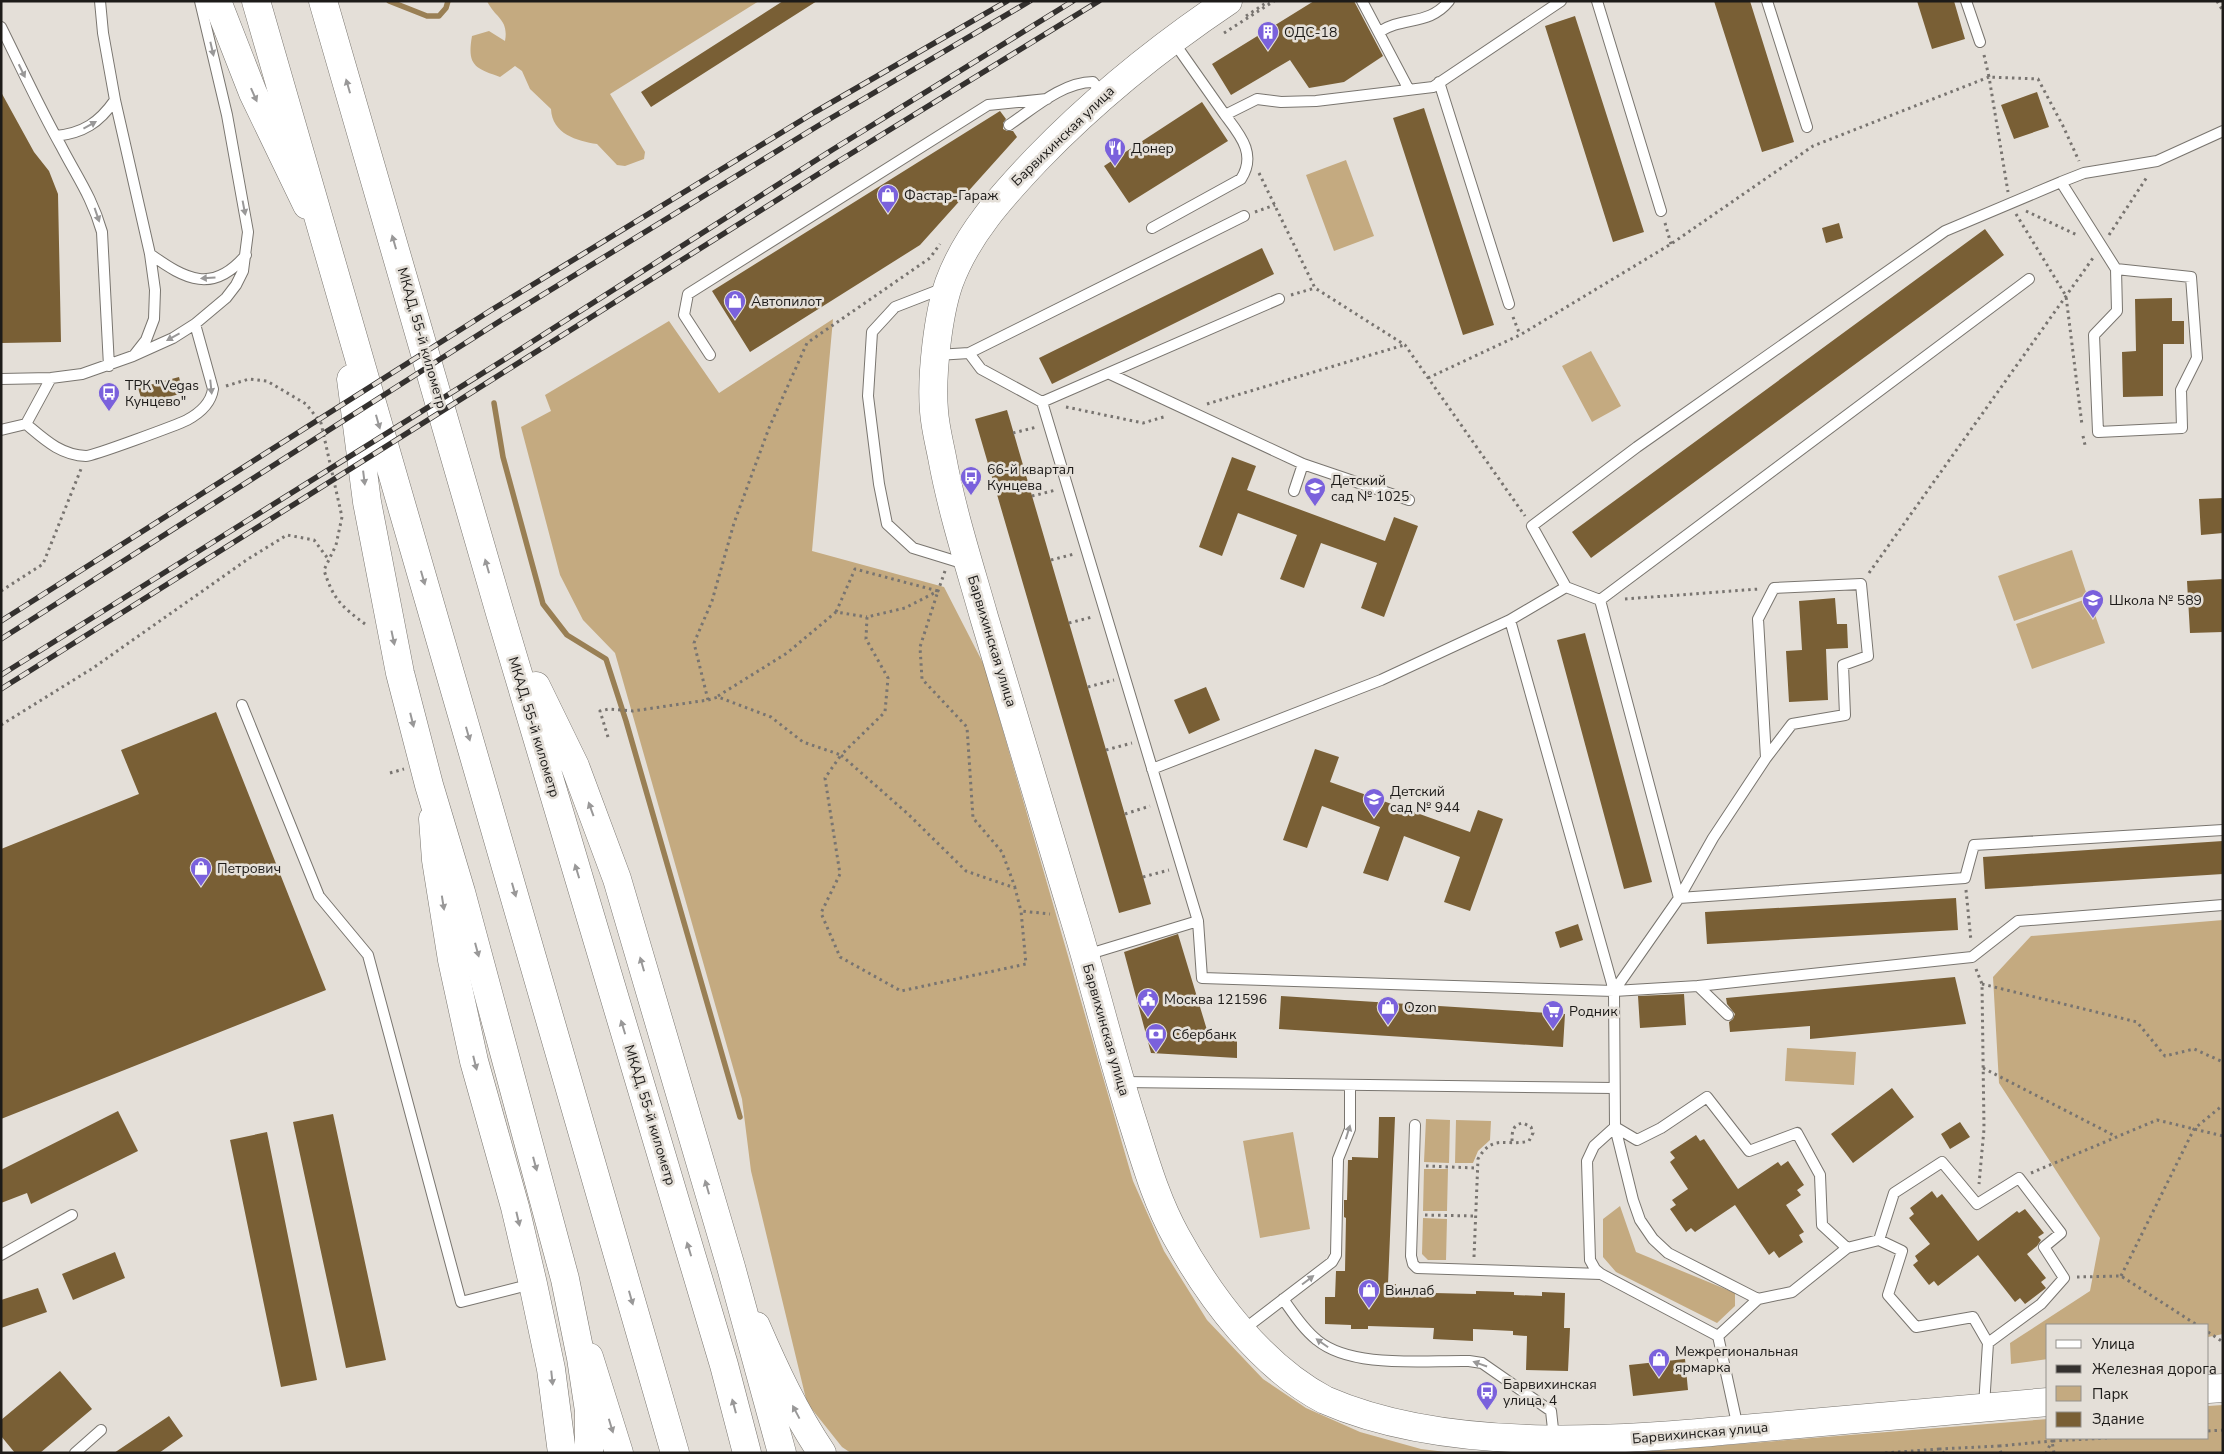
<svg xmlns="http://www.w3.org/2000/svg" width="2224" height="1454" viewBox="0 0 2224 1454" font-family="'Nunito Sans',sans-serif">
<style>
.green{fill:#c4aa80}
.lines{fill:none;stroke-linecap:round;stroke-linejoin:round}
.stream{stroke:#997f54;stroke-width:5.5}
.building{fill:#795f35}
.lane-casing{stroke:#79756f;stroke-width:12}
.secondary-casing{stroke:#79756f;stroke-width:29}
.primary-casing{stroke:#79756f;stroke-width:29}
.highway-casing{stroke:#79756f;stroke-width:29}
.path{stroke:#787470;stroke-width:3;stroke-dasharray:2.5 4;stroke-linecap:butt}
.lane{stroke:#fff;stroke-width:10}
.secondary{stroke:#fff;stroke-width:28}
.primary{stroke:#fff;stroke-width:28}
.highway{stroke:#fff;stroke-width:28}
.rail-casing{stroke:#34312f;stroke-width:5.5}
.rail{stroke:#e4dfd8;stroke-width:4;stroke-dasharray:11;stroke-linecap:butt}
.oneway{fill:#999898}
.labels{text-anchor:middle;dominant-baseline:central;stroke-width:5;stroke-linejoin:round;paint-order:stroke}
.poi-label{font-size:14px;fill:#1d1b19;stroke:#e4dfd8;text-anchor:start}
.street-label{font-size:14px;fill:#1d1b19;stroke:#e4dfd8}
</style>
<rect width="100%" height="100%" fill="#e4dfd8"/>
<path class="green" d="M487 1H759L610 94 645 152 644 159 625 166 617 165 597 144C577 141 552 134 551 109L530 89 522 71 515 66 500 77C474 68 467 65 472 36L489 31 505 41C509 19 495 18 487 1Z
M1346 160 1374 236 1334 251 1306 175Z
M833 319 812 551 944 587 984 665 1133 1181 1164 1251 1207 1320 1263 1379 1306 1408 1360 1432 1421 1449 1454 1453H851L842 1447 807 1403 751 1171 742 1099 615 653 583 620 560 575 521 427 551 411 545 395 669 321 719 393Z
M1591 351 1621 406 1592 422 1562 366Z
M2072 550 2087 595 2014 621 1998 576Z
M2089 598 2105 643 2032 669 2016 624Z
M2223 920V1334L2208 1337V1325H2048V1359L2011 1364 2010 1343 2090 1291 2100 1238 1999 1083 1993 977 2031 936Z
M1787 1048 1856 1052 1854 1085 1785 1081Z
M1426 1119 1450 1120 1449 1163 1424 1162Z
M1456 1120 1491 1121 1490 1140 1478 1151 1473 1163H1455Z
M1293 1132 1310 1229 1260 1238 1243 1141Z
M1424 1169H1448L1447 1211H1423Z
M1620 1206 1636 1252 1735 1293V1306L1717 1323 1616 1272 1603 1257V1219Z
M1423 1218 1447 1219 1446 1260H1428L1422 1254Z
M2223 1405V1453H1627L2048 1419V1438H2208V1406Z"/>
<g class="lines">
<path class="stream" d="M389 1 427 16H439L446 8 448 1
M494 403 503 457 543 604 567 635 606 659 626 721 740 1117"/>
</g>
<path class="building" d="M783 1H817L651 107 641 92Z
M1314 1H1354L1383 56 1344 82 1309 88 1290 60 1231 95 1212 64Z
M1714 1H1750L1794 142 1762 152Z
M1917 1H1954L1965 39 1932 49Z
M1575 16 1644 232 1613 242 1545 26Z
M1 92 34 152 49 171 58 194 61 342 1 343Z
M2037 92 2049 127 2014 139 2001 105Z
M1202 102 1228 141 1129 203 1104 166Z
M1424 108 1494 325 1463 335 1393 118Z
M1000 111 1006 119 1003 123V129L1007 131H1013L1017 137 920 245 750 352 712 291Z
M1839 223 1843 238 1826 243 1822 228Z
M1985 229 2004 255 1591 558 1572 532Z
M1262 248 1274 274 1052 384 1039 358Z
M2172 298V321H2184V344H2163V396L2123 397 2122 352 2136 351 2135 299Z
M179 377 183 393 143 404 138 388Z
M1007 410 1151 904 1119 913 975 419Z
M1232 457 1256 466 1247 490 1385 541 1394 517 1418 526 1384 617 1361 608 1377 563 1321 543 1304 588 1280 579 1297 535 1238 513 1222 556 1199 547Z
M2223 498V533L2201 535 2199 499Z
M2223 579V632L2190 633 2187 581Z
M1835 598 1837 624H1847L1848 648 1826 649 1828 700 1789 702 1786 651 1802 650 1799 601Z
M1585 633 1652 882 1624 889 1557 640Z
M1206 687 1220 720 1189 734 1174 700Z
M216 712 326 990 1 1119V849L139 794 121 750Z
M1315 749 1339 757 1330 782 1470 832 1478 810 1503 819 1470 911 1444 902 1460 857 1404 836 1388 881 1363 873 1380 827 1322 806 1307 848 1283 840Z
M2223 841V874L1985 889 1983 857Z
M1956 898 1958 930 1707 944 1705 912Z
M1578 924 1583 940 1560 948 1555 932Z
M1178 934 1210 1040 1237 1041V1058L1151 1053 1124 952Z
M1955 977 1966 1024 1810 1039V1026L1730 1032 1729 1022 1733 1019 1735 1014 1727 1004 1726 998Z
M1684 994 1686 1025 1640 1028 1638 996Z
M1281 996 1565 1014 1563 1047 1279 1029Z
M1892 1088 1914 1117 1853 1163 1831 1134Z
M118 1111 138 1151 31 1204 27 1193 1 1203V1170Z
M333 1114 386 1360 346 1368 293 1122Z
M1379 1117H1395L1388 1284H1396V1287H1415V1290L1434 1291V1293L1476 1294V1291L1514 1292V1295L1542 1296V1292L1565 1293 1564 1328H1570L1568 1371 1526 1370 1527 1336 1513 1335V1331L1473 1329V1341L1433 1339 1434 1328 1368 1326V1329H1351V1325L1325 1324V1297H1335L1336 1271H1345L1346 1218 1344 1217V1200H1347L1348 1160H1352V1157L1378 1158Z
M1960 1122 1970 1137 1950 1149 1941 1134Z
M267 1132 317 1380 281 1387 230 1140Z
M1696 1135 1700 1141 1704 1139 1738 1189 1778 1162 1781 1166 1788 1161 1804 1185 1797 1190 1801 1195 1786 1205 1804 1232 1799 1235 1803 1242 1779 1258 1774 1251 1769 1255 1735 1205 1695 1232 1691 1228 1686 1232 1670 1209 1676 1205 1672 1200 1688 1189 1670 1162 1675 1158 1670 1152Z
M1932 1191 1937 1198 1942 1194 1978 1241 2017 1211 2019 1213 2025 1209 2044 1233 2038 1237 2041 1240 2037 1246 2027 1254 2046 1278 2041 1282 2046 1288 2025 1304 2020 1298 2015 1302 1978 1255 1938 1286 1934 1281 1929 1285 1913 1265 1918 1261 1915 1256 1930 1244 1909 1218 1914 1214 1910 1208Z
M115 1252 125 1278 73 1300 62 1274Z
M38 1288 47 1312 1 1328V1300Z
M1685 1359 1688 1390 1633 1396 1629 1365Z
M60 1371 92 1409 40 1453H15L1 1436V1420Z
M169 1416 183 1436 159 1453H114Z"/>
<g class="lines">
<g class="lane-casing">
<path id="lane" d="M100 1 103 33 115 100 150 254 155 290 154 319 146 340 135 354
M1362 1 1408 88
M1597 1 1661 211
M1767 1 1807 127
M1966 1 1980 42
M1 27C21 67 39 107 61 146 77 177 92 197 102 232L109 366
M1379 32C1403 16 1429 26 1449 1
M1173 41 1225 115 1257 99 1281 102 1316 101 1433 87 1561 1
M1439 82 1509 304
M1009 125C1034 108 1063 82 1093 82L1103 94
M56 136C83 133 99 123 115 100
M2061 182 2116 269 2117 311 2094 335 2098 432 2182 428 2181 390 2197 358 2191 277 2116 269
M1152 228 1241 179C1257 154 1240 135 1225 115
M150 254C186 280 213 294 246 255
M944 288 895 307 872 332 868 396 879 484 887 524 913 548 965 564
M969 353 981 369 1042 402 1198 921
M710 355 684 315 688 294 988 105 1047 99
M937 355 969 353 1244 216
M1110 374 1303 464 1409 500
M51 378 26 424C44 439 60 455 86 456 93 456 177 425 187 420 200 413 211 403 213 389L195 324
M1 379 51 378 82 374 133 356 173 338 195 324 226 298 236 285 243 271 248 232 227 115 200 1
M1042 402 1279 299
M1 430 26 424
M1294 491 1303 464
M1600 600 2029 279
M1510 620 1614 991 1615 1127 1633 1200 1640 1220 1653 1239 1668 1253 1758 1299
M242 705 319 896 368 955 461 1302 532 1284
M1152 769 1381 680 1510 620 1566 587
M1679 898 1600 600 1566 587 1532 526 1637 447 1945 231 2061 182 2084 173 2157 161 2223 131
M1679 898 1965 878 1974 845 2223 830
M1086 955 1198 921 1202 978 1614 991 1698 986 1728 1015
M1698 986 1972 957 2018 921 2223 905
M1614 991 1679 898 1713 838 1766 758 1792 724 1845 715 1843 665 1868 656 1861 584 1774 588 1758 619 1766 758
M1122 1082 1614 1088
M1415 1125 1411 1256 1413 1264 1417 1268 1601 1274
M1615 1127 1637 1140 1661 1128 1707 1097 1749 1151 1797 1133 1820 1175 1822 1225 1847 1248
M1615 1127 1594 1146 1587 1161 1590 1260 1595 1269 1601 1274 1718 1336
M1879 1240 1894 1193 1942 1162 1977 1204 2019 1178 2061 1233 2044 1247 2064 1278 2041 1304 1988 1343
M1 1255 72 1215
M1283 1299C1293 1313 1303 1329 1317 1340 1352 1369 1425 1360 1469 1361L1482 1363 1551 1411 1554 1438
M1243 1330 1332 1262 1336 1255 1338 1159 1350 1129V1085
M1718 1336 1758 1299 1792 1292 1847 1248 1879 1240 1902 1251 1888 1295 1916 1327 1973 1317 1988 1343 1984 1406
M1718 1336 1738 1428
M75 1453 101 1430"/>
</g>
<g class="secondary-casing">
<path id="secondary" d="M217 1 253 93 307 205
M1228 1C1158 48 1096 98 1037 159 1002 196 967 234 949 283 938 315 931 376 934 411 935 426 939 442 942 457 952 512 969 564 984 617 1014 715 1043 813 1072 911 1094 982 1111 1055 1134 1126 1146 1164 1157 1202 1176 1236 1210 1298 1262 1367 1325 1400 1449 1454 1619 1441 1754 1428 1852 1419 1950 1410 2048 1402
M2208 1389 2223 1388"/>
</g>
<g class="primary-casing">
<path id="primary" d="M433 819 436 860 452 960 474 1061 515 1207 533 1284 551 1369 562 1453
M756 1326C775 1370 795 1413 822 1453
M589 1357 619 1453"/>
</g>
<g class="highway-casing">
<path id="highway" d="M256 1 675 1453
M323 1 500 613 724 1365 747 1453
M351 379 367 502 400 673 429 785 461 892 565 1279 581 1358 589 1411V1453
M536 686 575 766 617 879 731 1267 782 1453"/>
</g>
<path class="path" d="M2217 1 2223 11
M1246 16 1269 1
M1224 33 1274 1
M1984 55 1989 77 2038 79 2063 126 2079 161
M1259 173 1315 288 1405 345 1525 516
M2026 211 2077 235
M1255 212 1275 205
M2016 214 2066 296 2082 425
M1665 223 1671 244
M2109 235 2147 177
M1291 295 1315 288
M1513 317 1520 335
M1428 378 1520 335 1671 244 1813 146 1989 77 2008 192
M226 386 249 379 267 381 306 404 321 423 342 517 336 545 324 570C333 599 341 606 365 624
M1207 404 1404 345
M1066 407 1143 423 1167 416
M1013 433 1037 427
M2083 436 2085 445
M1032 496 1056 490
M1051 560 1074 554
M945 571 938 591 905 608 867 617 866 639 888 678 885 712 841 755 908 814 966 871 1015 888 1021 911
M1869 573 2093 258
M1 591 43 564 81 469
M1625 599 1759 589
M836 612 855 569 938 591 920 647 922 679 967 727 973 818 1002 852 1015 887
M1069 623 1092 617
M1088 687 1114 680
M718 696 787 653 836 612 867 617
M708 700 694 643 712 601 734 523 769 428 807 343 930 258 940 244
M1 725 93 668 248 559 287 535 314 540 329 560
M608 737 600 711 609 709 633 711 708 700 718 697 771 717 803 742 841 755 825 778 840 874 821 913 840 957 901 991 1026 964 1021 911 1050 914
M1106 750 1132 743
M390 773 404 769
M1125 814 1150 806
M1143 877 1169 870
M1966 890 1971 941
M1976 969 1982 984 1984 1129 1979 1184
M1982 984 2137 1022 2165 1056 2194 1049 2223 1062
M1983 1068 2115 1136
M1426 1166 1476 1168
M2031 1173 2157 1120 2223 1136
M1425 1215 1475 1216
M1474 1257 1478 1159C1493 1133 1506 1147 1529 1141L1533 1133 1531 1127 1523 1123C1512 1125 1512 1132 1512 1142
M2121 1276 2194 1129 2223 1105
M2077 1277 2121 1276 2197 1325
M2208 1332 2223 1342
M2208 1431 2223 1430
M1999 1446 2052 1441 2046 1453
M1939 1449 1999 1446 2001 1453
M1885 1453 1939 1449 1944 1453
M2054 1453 2052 1441 2107 1438"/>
<use href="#lane" class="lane"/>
<use href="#secondary" class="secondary"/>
<use href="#primary" class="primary"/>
<use href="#highway" class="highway"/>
<g class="rail-casing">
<path id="rail" d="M1 621 493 309 815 112 1007 1
M1 639 500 321 821 124 1030 1
M1 675 513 354 832 150 1073 1
M1 689 839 161 1099 1"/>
</g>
<use href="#rail" class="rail"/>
</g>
<defs><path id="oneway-solid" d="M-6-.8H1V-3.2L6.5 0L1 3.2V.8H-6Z" transform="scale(1.25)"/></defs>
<g class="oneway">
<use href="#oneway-solid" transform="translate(212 49) rotate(77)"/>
<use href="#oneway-solid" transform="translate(22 71) rotate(64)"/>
<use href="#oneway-solid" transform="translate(348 86) rotate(-106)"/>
<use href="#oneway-solid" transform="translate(254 95) rotate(66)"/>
<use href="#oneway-solid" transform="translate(90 125) rotate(-29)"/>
<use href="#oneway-solid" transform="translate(244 208) rotate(79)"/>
<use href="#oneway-solid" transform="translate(97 215) rotate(71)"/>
<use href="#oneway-solid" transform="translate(394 242) rotate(-106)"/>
<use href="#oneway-solid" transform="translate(208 278) rotate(177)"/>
<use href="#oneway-solid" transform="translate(173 337) rotate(151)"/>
<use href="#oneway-solid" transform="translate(211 387) rotate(84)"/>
<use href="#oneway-solid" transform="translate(378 422) rotate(74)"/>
<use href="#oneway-solid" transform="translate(364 478) rotate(83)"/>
<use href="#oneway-solid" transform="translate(487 566) rotate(-106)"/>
<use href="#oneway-solid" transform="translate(423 578) rotate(74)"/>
<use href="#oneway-solid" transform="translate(393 638) rotate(78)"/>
<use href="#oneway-solid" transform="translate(412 720) rotate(76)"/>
<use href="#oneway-solid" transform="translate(468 734) rotate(74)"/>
<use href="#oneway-solid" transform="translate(591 809) rotate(-110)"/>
<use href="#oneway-solid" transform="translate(577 871) rotate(-107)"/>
<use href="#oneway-solid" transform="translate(514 890) rotate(74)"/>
<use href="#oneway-solid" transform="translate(443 903) rotate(81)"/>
<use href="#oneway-solid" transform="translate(477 950) rotate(75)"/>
<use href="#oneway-solid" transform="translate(642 964) rotate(-106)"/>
<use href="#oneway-solid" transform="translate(623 1027) rotate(-107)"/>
<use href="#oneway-solid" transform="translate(475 1063) rotate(76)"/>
<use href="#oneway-solid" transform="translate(1348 1132) rotate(-73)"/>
<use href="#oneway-solid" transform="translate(535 1164) rotate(75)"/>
<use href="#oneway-solid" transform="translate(707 1187) rotate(-106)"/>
<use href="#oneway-solid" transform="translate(518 1219) rotate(77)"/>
<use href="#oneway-solid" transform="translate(689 1249) rotate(-107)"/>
<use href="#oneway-solid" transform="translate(1308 1280) rotate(-37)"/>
<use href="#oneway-solid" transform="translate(631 1298) rotate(74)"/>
<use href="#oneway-solid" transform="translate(1322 1343) rotate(-145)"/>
<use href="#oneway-solid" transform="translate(1480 1364) rotate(-161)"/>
<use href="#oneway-solid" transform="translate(552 1378) rotate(84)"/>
<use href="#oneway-solid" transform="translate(734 1406) rotate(-105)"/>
<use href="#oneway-solid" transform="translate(796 1412) rotate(-118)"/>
<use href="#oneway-solid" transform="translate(611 1426) rotate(73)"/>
</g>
<defs>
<g id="building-pin" transform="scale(1.125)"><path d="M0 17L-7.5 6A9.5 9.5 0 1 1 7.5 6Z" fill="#7a61dc" stroke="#e4dfd8"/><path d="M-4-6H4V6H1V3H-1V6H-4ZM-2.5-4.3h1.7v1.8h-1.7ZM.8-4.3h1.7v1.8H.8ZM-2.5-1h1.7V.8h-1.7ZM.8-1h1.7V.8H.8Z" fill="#fff"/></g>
<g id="restaurant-pin" transform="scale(1.125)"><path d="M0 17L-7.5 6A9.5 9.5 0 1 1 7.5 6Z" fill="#7a61dc" stroke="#e4dfd8"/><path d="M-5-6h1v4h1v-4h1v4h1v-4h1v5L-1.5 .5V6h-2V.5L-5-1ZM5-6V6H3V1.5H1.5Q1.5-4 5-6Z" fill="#fff"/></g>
<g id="shop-pin" transform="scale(1.125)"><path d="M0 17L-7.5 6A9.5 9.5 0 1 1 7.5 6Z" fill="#7a61dc" stroke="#e4dfd8"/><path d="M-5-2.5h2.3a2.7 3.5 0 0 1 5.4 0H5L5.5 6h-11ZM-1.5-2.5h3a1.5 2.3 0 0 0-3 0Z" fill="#fff"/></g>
<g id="bus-pin" transform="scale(1.125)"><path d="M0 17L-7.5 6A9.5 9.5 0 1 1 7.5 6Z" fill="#7a61dc" stroke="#e4dfd8"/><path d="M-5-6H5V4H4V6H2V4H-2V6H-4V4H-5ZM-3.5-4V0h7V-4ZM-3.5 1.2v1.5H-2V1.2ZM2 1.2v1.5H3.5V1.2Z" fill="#fff"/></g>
<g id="school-pin" transform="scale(1.125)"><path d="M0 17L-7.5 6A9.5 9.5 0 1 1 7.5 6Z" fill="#7a61dc" stroke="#e4dfd8"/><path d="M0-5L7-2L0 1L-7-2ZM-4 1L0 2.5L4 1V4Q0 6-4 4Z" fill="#fff"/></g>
<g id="civic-pin" transform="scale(1.125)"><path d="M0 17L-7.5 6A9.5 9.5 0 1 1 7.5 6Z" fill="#7a61dc" stroke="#e4dfd8"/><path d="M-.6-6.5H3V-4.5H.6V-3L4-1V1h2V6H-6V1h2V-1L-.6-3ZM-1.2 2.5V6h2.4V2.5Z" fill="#fff"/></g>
<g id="supermarket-pin" transform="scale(1.125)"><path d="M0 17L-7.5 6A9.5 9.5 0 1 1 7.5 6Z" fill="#7a61dc" stroke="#e4dfd8"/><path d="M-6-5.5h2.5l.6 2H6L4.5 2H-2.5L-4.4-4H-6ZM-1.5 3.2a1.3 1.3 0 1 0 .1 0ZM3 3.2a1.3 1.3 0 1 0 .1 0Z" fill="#fff"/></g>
<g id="bank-pin" transform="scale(1.125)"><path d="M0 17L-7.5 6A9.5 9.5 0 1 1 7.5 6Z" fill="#7a61dc" stroke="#e4dfd8"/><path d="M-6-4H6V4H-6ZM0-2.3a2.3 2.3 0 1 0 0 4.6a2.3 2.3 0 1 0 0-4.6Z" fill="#fff"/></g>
</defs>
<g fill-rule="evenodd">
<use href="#building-pin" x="1268" y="32"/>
<use href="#restaurant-pin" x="1115" y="148"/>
<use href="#shop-pin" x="888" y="195"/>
<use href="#shop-pin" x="735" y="301"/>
<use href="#bus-pin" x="109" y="393"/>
<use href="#bus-pin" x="971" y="477"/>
<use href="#school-pin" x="1315" y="488"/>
<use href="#school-pin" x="2093" y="600"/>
<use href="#school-pin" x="1374" y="799"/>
<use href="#shop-pin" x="201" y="868"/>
<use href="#civic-pin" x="1148" y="999"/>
<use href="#shop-pin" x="1388" y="1007"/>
<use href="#supermarket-pin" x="1553" y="1011"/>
<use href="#bank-pin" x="1156" y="1034"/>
<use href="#shop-pin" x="1369" y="1290"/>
<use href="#shop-pin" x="1659" y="1359"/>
<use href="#bus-pin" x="1487" y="1392"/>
</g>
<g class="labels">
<g class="poi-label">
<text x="1284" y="32">ОДС-18</text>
<text x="1131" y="148">Донер</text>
<text x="904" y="195">Фастар-Гараж</text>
<text x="751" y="301">Автопилот</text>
<text x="125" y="385">ТРК "Vegas<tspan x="125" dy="16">Кунцево"</tspan></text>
<text x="987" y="469">66-й квартал<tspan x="987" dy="16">Кунцева</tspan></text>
<text x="1331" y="480">Детский<tspan x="1331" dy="16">сад № 1025</tspan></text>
<text x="2109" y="600">Школа № 589</text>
<text x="1390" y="791">Детский<tspan x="1390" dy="16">сад № 944</tspan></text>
<text x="217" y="868">Петрович</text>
<text x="1164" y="999">Москва 121596</text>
<text x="1404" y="1007">Ozon</text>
<text x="1569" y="1011">Родник</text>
<text x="1172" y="1034">Сбербанк</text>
<text x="1385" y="1290">Винлаб</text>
<text x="1675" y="1351">Межрегиональная<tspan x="1675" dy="16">ярмарка</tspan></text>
<text x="1503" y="1384">Барвихинская<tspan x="1503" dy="16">улица, 4</tspan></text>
</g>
<g class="street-label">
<text transform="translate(1063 136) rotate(-44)">Барвихинская улица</text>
<text transform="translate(422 338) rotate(74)">МКАД, 55-й километр</text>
<text transform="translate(992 641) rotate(73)">Барвихинская улица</text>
<text transform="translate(534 727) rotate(73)">МКАД, 55-й километр</text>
<text transform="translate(1106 1030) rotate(74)">Барвихинская улица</text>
<text transform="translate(650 1115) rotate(73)">МКАД, 55-й километр</text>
<text transform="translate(1700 1433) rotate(-5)">Барвихинская улица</text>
</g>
</g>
<rect width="2224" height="1454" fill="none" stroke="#1d1b19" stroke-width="5"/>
<rect x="2046" y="1324" width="162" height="115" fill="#e4dfd8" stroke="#94918c"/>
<rect x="2056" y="1340" width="25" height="8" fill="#ffffff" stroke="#94918c"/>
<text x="2092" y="1349" font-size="15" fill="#1d1b19">Улица</text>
<rect x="2056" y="1365" width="25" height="8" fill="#34312f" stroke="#94918c"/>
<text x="2092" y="1374" font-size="15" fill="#1d1b19">Железная дорога</text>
<rect x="2056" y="1386" width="25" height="15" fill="#c4aa80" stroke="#94918c"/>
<text x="2092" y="1399" font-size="15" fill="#1d1b19">Парк</text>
<rect x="2056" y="1412" width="25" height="15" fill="#795f35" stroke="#94918c"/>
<text x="2092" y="1424" font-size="15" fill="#1d1b19">Здание</text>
</svg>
